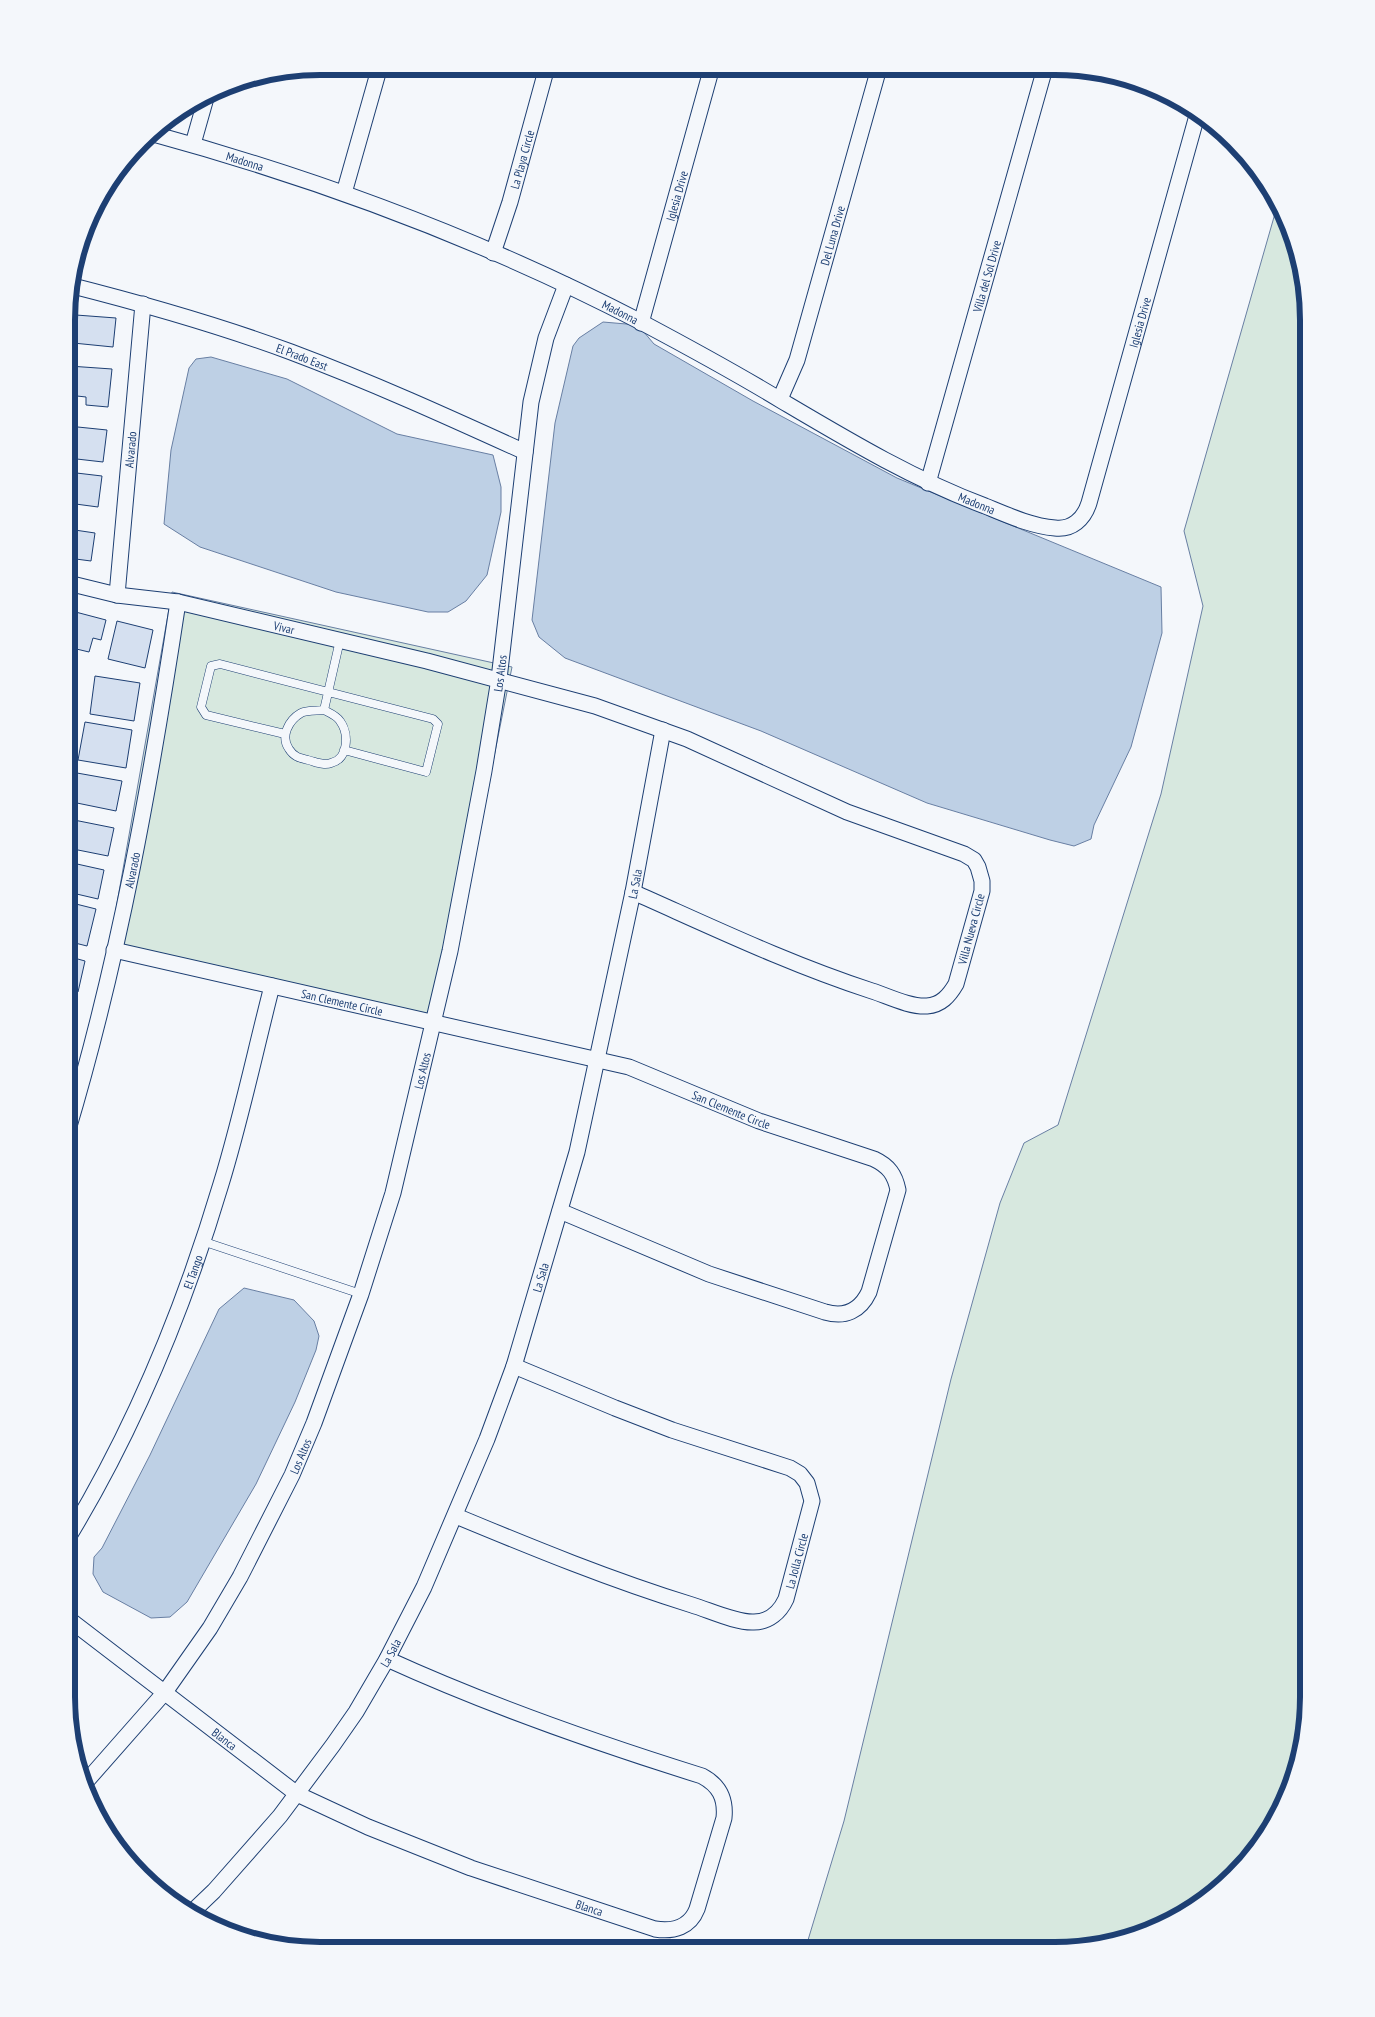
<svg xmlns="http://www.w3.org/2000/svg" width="1375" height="2017" viewBox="0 0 1375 2017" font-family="'PT Sans Narrow',sans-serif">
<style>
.green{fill:#d7e8df;stroke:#687fa3}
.water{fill:#bed0e5;stroke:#687fa3}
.building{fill:#d5e0f0;stroke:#1d3f73}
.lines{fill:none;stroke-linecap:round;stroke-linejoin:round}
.lane-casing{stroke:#1d3f73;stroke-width:9}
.street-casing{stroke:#1d3f73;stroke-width:17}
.lane{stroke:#f4f7fb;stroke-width:8}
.street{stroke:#f4f7fb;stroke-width:15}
.labels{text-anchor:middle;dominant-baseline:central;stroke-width:4;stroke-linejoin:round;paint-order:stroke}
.street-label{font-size:12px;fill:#1d3f73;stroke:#f4f7fb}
.rim{fill:none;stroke:#1d3f73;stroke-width:6}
</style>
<rect width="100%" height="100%" fill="#f4f7fb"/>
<path class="green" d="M1278 203 1289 223 1309 320 1308 1714 1295 1779 1256 1851 1210 1898 1152 1931 1055 1951 805 1950 844 1821 951 1379 1000 1203 1024 1143 1058 1125 1161 794 1203 606 1184 531Z
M172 592 512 667 441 1021 108 954Z"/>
<path class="water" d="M603 322 638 325 654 344 753 401 897 478 1161 587 1162 633 1131 747 1094 825 1091 839 1074 846 1050 840 927 803 761 731 565 658 539 637 532 620 555 423 573 346 579 338Z
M211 357 287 379 397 434 493 455 501 487V512L487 575 466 601 448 612H428L336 592 200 547 164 524 171 450 189 368 196 359Z
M244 1288 294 1300 314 1321 319 1336 316 1350 295 1402 256 1484 187 1602 170 1617 151 1618 103 1592 93 1574 94 1557 102 1548 150 1455 219 1309Z"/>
<path class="building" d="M76 315 116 318 113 347 73 343Z
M69 366 112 369 108 407 86 405V397L68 395Z
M68 426 107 430 103 462 68 458Z
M68 472 102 476 98 507 68 503Z
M68 529 95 533 91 561 68 558Z
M68 610 106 620 101 640 93 638 89 652 68 647Z
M117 621 153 630 145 668 108 659Z
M95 676 140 683 134 721 90 714Z
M85 722 132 730 126 768 78 760Z
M77 773 122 781 116 811 72 802Z
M69 819 114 828 108 856 68 848Z
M68 862 104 870 98 899 68 892Z
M68 902 96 909 87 946 67 941Z
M67 956 85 961 78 992 67 989Z
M67 1005 73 1006 67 1029Z"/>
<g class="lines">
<g class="lane-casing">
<path id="lane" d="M324 710C330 713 337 716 340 721 349 733 349 759 331 763 324 766 316 762 308 760 300 758 294 757 289 749 280 736 289 720 301 713 307 710 318 711 324 710Z
M324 710 340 640
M285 734 206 715 201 707 211 666 220 664 433 719 438 724 426 772 344 750
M202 1241 361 1294"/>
</g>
<g class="street-casing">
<g id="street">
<path id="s1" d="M150 133C319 179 485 241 641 322 688 347 736 373 782 401 848 440 913 479 985 506 1007 515 1031 526 1055 528 1072 530 1084 519 1089 503L1198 112"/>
<path d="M193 144 206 98"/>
<path d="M344 193 380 66"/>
<path id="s2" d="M493 253 510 202 547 67"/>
<path id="s3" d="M69 285C144 304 218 325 291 352 371 382 448 417 525 452"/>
<path id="s4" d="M641 323 712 67"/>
<path id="s5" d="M780 399 797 360 879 68"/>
<path id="s6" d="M928 483 1045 68"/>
<path id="s7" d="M68 583 117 595 178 602 427 661 595 706 687 739 847 812 964 854 974 860 978 867 982 881V891L956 984C949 996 941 1005 927 1006 909 1007 888 996 872 991 789 964 712 927 633 892"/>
<path id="s8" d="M117 595 143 304"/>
<path id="s9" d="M114 950 629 1067 759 1121 874 1159C889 1166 895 1175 898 1190L869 1292C860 1311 845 1318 825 1312L709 1274 560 1211"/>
<path id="s10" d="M67 1133C119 960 151 781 178 602"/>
<path id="s11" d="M456 1516C533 1548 611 1580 692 1605 709 1610 736 1623 754 1622 769 1622 780 1612 786 1599L812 1501 807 1483 800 1474 790 1468 672 1430 615 1408 514 1366"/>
<path id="s12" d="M66 1541C134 1430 184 1308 221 1184 241 1119 255 1052 272 986"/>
<path id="s13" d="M66 1617 297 1794 368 1827 471 1868 655 1929C674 1932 690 1927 697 1909L724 1818C726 1798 719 1785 702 1776 593 1742 490 1706 387 1659"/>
<path id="s14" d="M84 1784 165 1692 210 1628 240 1577 292 1475 314 1423 361 1294 393 1193 450 951 484 771 499 679 531 402 546 338 566 285"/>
<path d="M192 1912 212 1925"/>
<path id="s15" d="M191 1913 214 1891 280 1816 333 1745 356 1712 387 1659 424 1587 487 1439 514 1366 577 1152 633 892 663 730"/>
</g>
</g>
<use href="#lane" class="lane"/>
<use href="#street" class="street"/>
</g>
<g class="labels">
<g class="street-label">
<text stroke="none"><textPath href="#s1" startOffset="99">Madonna</textPath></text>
<text stroke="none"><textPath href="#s2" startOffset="98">La Playa Circle</textPath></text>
<text stroke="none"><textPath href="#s4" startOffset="132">Iglesia Drive</textPath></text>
<text stroke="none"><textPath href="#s5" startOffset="172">Del Luna Drive</textPath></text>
<text stroke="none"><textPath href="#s6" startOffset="215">Villa del Sol Drive</textPath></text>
<text stroke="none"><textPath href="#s1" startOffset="504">Madonna</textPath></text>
<text stroke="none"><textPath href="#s1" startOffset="1225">Iglesia Drive</textPath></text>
<text stroke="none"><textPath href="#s3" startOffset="244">El Prado East</textPath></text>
<text stroke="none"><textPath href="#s8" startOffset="146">Alvarado</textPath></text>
<text stroke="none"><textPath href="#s1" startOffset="909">Madonna</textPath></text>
<text stroke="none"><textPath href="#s7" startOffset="221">Vivar</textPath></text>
<text stroke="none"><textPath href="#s14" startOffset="1205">Los Altos</textPath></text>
<text stroke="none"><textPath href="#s10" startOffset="271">Alvarado</textPath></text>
<text stroke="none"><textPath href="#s15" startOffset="1139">La Sala</textPath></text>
<text transform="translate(971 929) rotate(-75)">Villa Nueva Circle</text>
<text stroke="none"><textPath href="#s9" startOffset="234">San Clemente Circle</textPath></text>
<text stroke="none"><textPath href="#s14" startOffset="800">Los Altos</textPath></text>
<text stroke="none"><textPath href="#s9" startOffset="639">San Clemente Circle</textPath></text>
<text stroke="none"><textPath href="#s12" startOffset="298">El Tango</textPath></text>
<text stroke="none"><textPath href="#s15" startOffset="734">La Sala</textPath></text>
<text stroke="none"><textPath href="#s14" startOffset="395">Los Altos</textPath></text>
<text stroke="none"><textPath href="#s11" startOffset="398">La Jolla Circle</textPath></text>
<text stroke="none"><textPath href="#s15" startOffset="329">La Sala</textPath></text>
<text stroke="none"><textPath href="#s13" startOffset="200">Blanca</textPath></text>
<text stroke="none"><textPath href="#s13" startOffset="605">Blanca</textPath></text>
</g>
</g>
<path d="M0 0H1375V2017H0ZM320 75H1055A245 245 0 0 1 1300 320V1697A245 245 0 0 1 1055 1942H320A245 245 0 0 1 75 1697V320A245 245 0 0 1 320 75Z" fill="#f4f7fb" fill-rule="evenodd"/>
<path class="rim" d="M320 75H1055A245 245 0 0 1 1300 320V1697A245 245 0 0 1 1055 1942H320A245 245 0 0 1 75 1697V320A245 245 0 0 1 320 75Z"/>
</svg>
